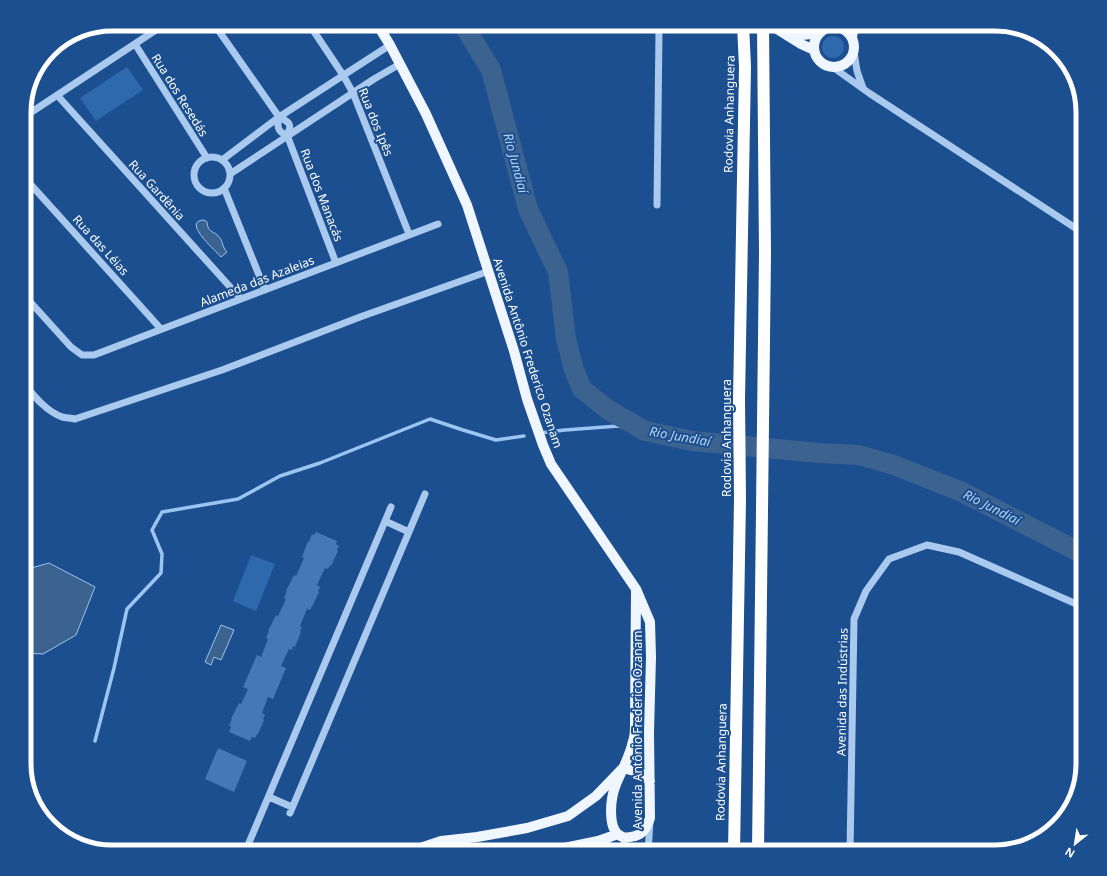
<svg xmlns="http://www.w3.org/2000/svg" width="1107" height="876" viewBox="0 0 1107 876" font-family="'Noto Sans',sans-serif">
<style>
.green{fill:#2e69ad}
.water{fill:#3c6290;stroke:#9cc4f0}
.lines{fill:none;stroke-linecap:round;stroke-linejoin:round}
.stream{stroke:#9cc4f0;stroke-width:3.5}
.river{stroke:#3c6290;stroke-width:20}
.building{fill:#4478b7}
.minor{stroke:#a9c9ee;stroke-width:7}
.major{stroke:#f0f6ff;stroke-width:10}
.highway{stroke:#fff;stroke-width:12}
.labels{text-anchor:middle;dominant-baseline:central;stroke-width:4;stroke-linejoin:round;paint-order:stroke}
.street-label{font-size:12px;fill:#fff;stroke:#1b4f8f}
.water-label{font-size:13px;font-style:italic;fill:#b5d3f5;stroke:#1b4f8f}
.rim{fill:none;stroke:#fff;stroke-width:5}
</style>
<rect width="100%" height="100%" fill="#1b4f8f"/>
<path class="green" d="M778 24H820C804 33 794 32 778 26Z
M822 47a11 11 0 1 1 22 0a11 11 0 1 1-22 0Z
M127 67 143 90 96 121 80 98Z
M251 555 275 564 256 611 233 601Z"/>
<path class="water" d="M204 220 207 222C208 234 214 230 219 237 223 241 222 247 227 252L221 257C216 251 181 221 204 220Z
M49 563 95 587 76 635 43 654 24 653V570Z
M221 625 234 630 221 660 214 657 211 665 205 662Z"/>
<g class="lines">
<path class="stream" d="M540 433 565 430 618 426 645 431
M95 741 114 668 127 609 161 573 162 554 152 530 162 512 238 499 280 476 320 463 430 419 463 430 496 440 524 436"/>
<path class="river" d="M463 24 491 70 528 209 558 272 566 339 574 370 582 389 607 409 645 431 692 441 819 453 859 455 894 465 962 492 1083 554"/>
</g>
<path class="building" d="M316 532 337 541 336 544 339 546 337 550 338 551 331 566 330 565 328 569 325 568 317 585 320 587 318 591 319 592 312 607V606L310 610 307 609 300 626 302 627 300 631 301 632 295 647 293 646 292 650 289 649 281 666 286 668 273 699 268 697 262 713 265 715 263 719 264 720 258 734H257L255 738 252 737 250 741 229 732 231 727 229 726 232 719H231L239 703 241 704 248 689 243 687 257 655 261 657 268 639 266 638 269 631H268L276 615 278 616 286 599 284 598 287 591H286L294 575 296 576 304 558 302 557 308 541 309 542 312 534 314 535Z
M218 748 247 761 234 792 205 779Z"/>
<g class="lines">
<path class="minor" d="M214 24 279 117C289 122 293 124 287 135
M309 24 343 75 353 93 409 234
M135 44 207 158
M854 52 857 71 863 88
M834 68 869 93 1083 233
M57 95 241 299
M24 117 165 24
M279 117C277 126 277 132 287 135L336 263
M194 175a18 18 0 1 1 36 0a18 18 0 1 1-36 0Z
M222 160 279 117 390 45
M230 174 374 79 400 64
M24 177 161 329
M224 188 265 290
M657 205 659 30 661 24
M24 295 71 347 82 355H94L438 224
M24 384C35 397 46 411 62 417 66 418 71 418 75 419L222 370 360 317 489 271
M385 521 409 532
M269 797 292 807
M290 813 425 494
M623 837 627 852
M245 852 391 507
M648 852 650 822
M850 852 854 619 866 591 889 559 927 545 959 552 1083 607"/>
<path class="major" d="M377 24 390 45 426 114 467 205 514 351 527 399 543 445 551 464 636 589 650 622 651 657 649 732 650 818C647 826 644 834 635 836 631 837 626 838 623 837 606 832 611 798 615 787 621 771 630 757 633 741 635 736 635 731 635 726L636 589
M769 24 801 44 814 50
M814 47a20 20 0 1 1 40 0a20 20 0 1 1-40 0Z
M787 35H802L820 33
M852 36 855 24
M598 841 617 852
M414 852 423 847 441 841 477 837 527 828 568 816 596 796 623 768C635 771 641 772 650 781
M545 852 598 841 618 834"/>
<path class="highway" d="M734 852 740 499 739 399 745 67 743 24
M758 852 765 253 763 24"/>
</g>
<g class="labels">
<g class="street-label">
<text transform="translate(180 95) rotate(58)">Rua dos Resedás</text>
<text transform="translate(729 114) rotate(-89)">Rodovia Anhanguera</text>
<text transform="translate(376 122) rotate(68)">Rua dos Ipês</text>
<text transform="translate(157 190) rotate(48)">Rua Gardênia</text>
<text transform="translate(322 195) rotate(69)">Rua dos Manacás</text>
<text transform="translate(101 245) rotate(48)">Rua das Léias</text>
<text transform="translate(257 281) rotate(-21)">Alameda das Azaleias</text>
<text transform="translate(528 353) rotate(72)">Avenida Antônio Frederico Ozanam</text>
<text transform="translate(726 438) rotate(-90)">Rodovia Anhanguera</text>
<text transform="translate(842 692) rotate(-89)">Avenida das Indústrias</text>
<text transform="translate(637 730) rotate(-90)">Avenida Antônio Frederico Ozanam</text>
<text transform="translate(721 762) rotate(-89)">Rodovia Anhanguera</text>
</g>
<g class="water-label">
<text transform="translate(516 163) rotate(75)">Rio Jundiaí</text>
<text transform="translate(680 436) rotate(10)">Rio Jundiaí</text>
<text transform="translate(992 507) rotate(27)">Rio Jundiaí</text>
</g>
</g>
<path d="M0 0H1107V876H0ZM112 31H995A81 81 0 0 1 1076 112V764A81 81 0 0 1 995 845H112A81 81 0 0 1 31 764V112A81 81 0 0 1 112 31Z" fill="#1b4f8f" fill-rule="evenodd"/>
<path class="rim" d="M112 31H995A81 81 0 0 1 1076 112V764A81 81 0 0 1 995 845H112A81 81 0 0 1 31 764V112A81 81 0 0 1 112 31Z"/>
<g transform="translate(1075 844) rotate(210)" stroke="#1b4f8f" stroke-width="3" paint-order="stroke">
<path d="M0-3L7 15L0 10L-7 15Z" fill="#ffffff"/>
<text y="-6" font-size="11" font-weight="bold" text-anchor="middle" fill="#ffffff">N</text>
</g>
</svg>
